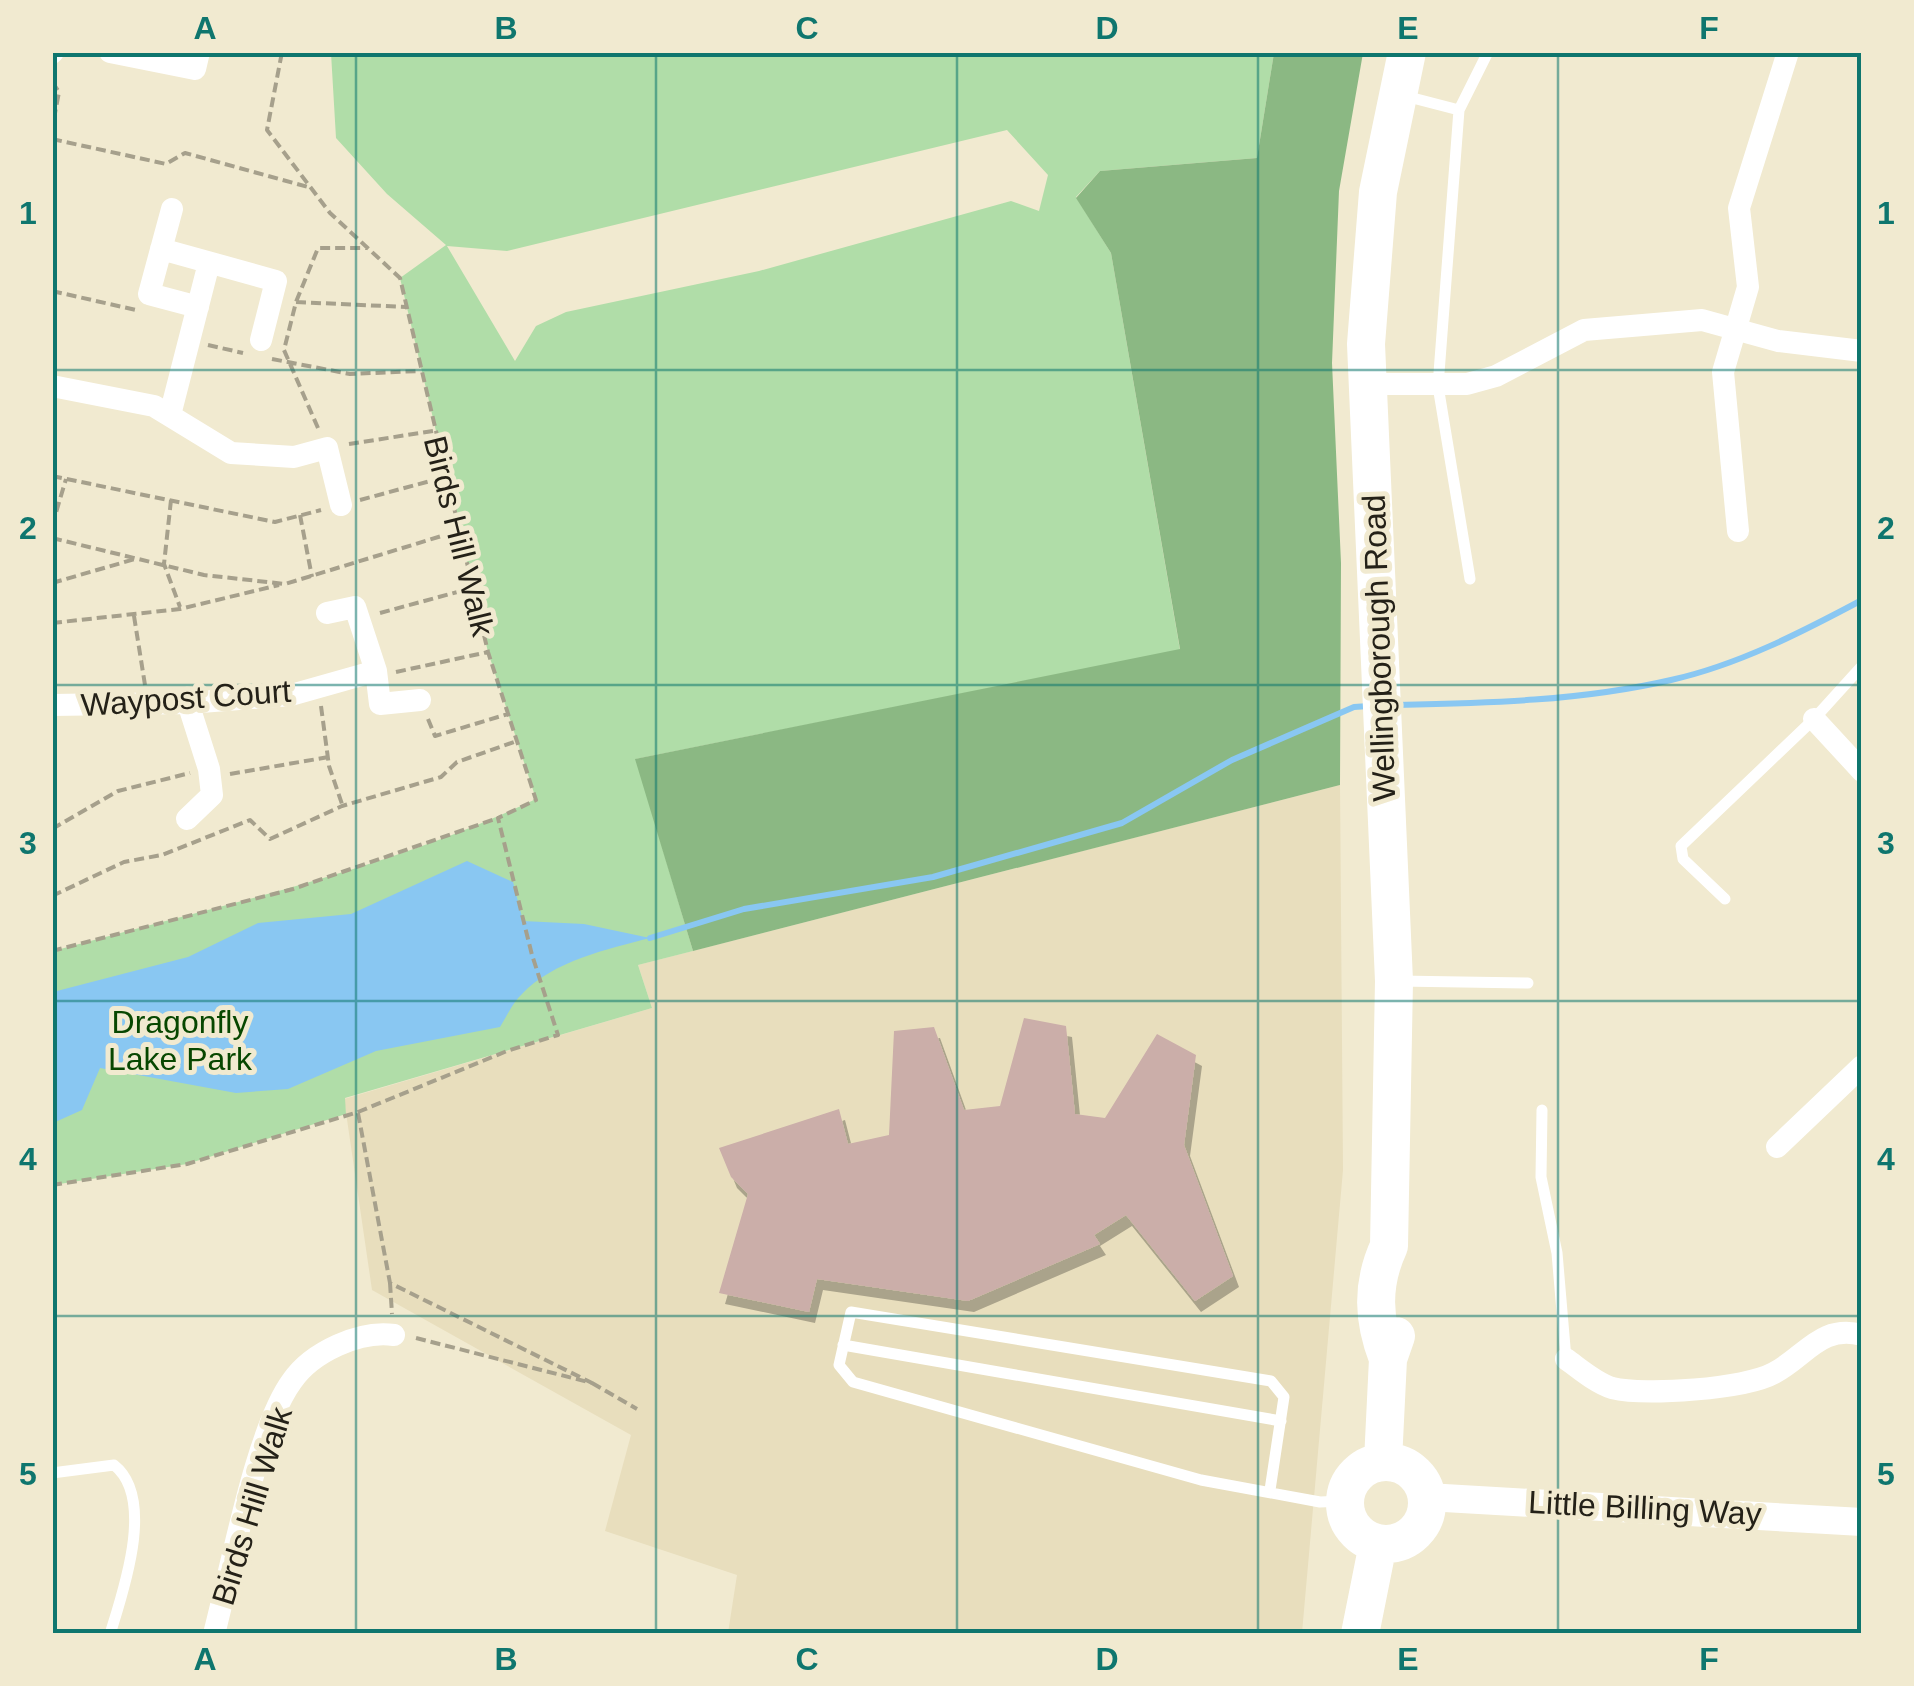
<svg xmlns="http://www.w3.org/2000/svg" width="1914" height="1686" viewBox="0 0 1914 1686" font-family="Helvetica,sans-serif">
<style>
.built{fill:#e8debd}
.green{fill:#b0dda8;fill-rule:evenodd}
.forest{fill:#8bb883}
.water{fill:#89c7f2}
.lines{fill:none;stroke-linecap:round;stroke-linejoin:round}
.stream{stroke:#89c7f2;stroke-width:6}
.building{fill:#cbaea9;filter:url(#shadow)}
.path{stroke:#a6a08c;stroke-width:4;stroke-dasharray:10 5;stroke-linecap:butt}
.service{stroke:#fff;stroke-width:11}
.minor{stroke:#fff;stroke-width:22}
.tertiary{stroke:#fff;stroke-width:28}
.primary{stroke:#fff;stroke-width:38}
.grid{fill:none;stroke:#0f766e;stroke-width:2.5;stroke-opacity:0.55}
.labels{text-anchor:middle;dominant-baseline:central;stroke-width:10;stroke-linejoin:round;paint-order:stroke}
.street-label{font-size:32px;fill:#242118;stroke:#f1ead0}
.park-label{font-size:32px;fill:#074700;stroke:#f1ead0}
.neatline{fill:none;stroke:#0f766e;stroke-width:4}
.grid-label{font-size:32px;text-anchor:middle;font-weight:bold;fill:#0f766e}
</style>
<defs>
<filter id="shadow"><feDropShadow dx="6" dy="11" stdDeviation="0" flood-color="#0004"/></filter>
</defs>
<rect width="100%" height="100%" fill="#f1ead0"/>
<path class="built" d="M1340 785 1343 1170 1302 1633H728L737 1575 605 1531 631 1435 372 1290 344 1099 652 1008 638 965Z"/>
<path class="green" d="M331 53H1274L1257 158 1100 171 1076 197 1111 253 1180 650 636 759 693 951 638 965 652 1008 345 1098 346 1114 187 1164 53 1185V951C215 906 383 872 536 799L488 652 400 278 446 245 387 194 336 138ZM1007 130 1048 175 1039 211 1011 201 759 271 566 312 536 326 515 361 447 246 507 251Z"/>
<path class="forest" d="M1274 53H1363L1339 191 1332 363 1341 563 1340 785 693 951 635 759 1180 649 1111 253 1076 198 1100 171 1257 158Z"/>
<path class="water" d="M467 861 513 882 523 921 584 924 650 938C608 949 553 961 522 994 513 1002 507 1016 500 1027L376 1051 288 1089 236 1093 100 1068 82 1110 53 1123V992L188 957 258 923 351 914Z"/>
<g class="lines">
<path class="stream" d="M1396 705C1488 703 1581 701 1671 680 1738 665 1802 632 1862 600
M650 938 744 909 933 877 1122 823 1232 760 1354 707 1369 706"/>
</g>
<path class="building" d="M1024 1018 1066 1026 1075 1114 1105 1118 1157 1034 1196 1055 1184 1145 1233 1276 1195 1301 1126 1215 1094 1235 1100 1244 968 1301 817 1279 809 1312 719 1293 748 1194 731 1177 719 1148 839 1109 848 1144 889 1135 894 1031 934 1027 964 1110 1000 1106Z"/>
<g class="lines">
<path class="path" d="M52 82 59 92 52 129
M52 139 166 164 185 153 308 187
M52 291 136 310
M296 302 406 307
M208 345 243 353
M272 359 350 374 420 371
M318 428 284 350 296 302 318 248H366
M349 444 433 431
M52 476 275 522 321 510
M171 500 164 564 180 607
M360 500 445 477
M300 515 312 577
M52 526 66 479
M52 538 204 575 285 584 458 531
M52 583 135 559
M380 613 472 588
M134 616 145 685
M52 623 180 609 279 585
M396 672 488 652
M321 706 329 766 342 804
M428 719 435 736 508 714
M230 774 329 757
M52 829 118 791 190 773
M52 896 124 862 162 855 250 820 270 839 342 806 441 777 457 762 517 741
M52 951 293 889 498 818
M358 1113 390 1283 592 1383 412 1337
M52 1185 187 1164 358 1112 507 1051 558 1035 532 955 498 818 536 800 488 652 400 278 330 213 267 130 282 52
M390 1283 392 1314
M592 1383 637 1409"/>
<path class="service" d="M1405 96 1459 110
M1470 579 1438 386 1459 110 1488 52
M1725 899 1683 859 1681 846 1814 719 1862 666
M1398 981 1528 983
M1542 1110 1541 1177 1557 1253 1566 1359
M843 1345 1281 1421
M52 1473 114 1465C156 1498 123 1592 110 1634
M1270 1490 1284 1397 1271 1381 851 1312 839 1365 853 1382 1201 1480 1320 1502 1344 1501"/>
<path class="minor" d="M110 52 195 69 199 52
M52 53 53 52
M172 209 149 294 198 307
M161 249 276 281 261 340
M1368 384H1467L1496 376 1584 330 1702 320 1778 341 1862 351
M52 386 154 406 231 453 294 457 327 448 341 505
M170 415 209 263
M1738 531 1723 372 1748 287 1739 208 1788 52
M327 613 355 607 376 671 380 704 420 700
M52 705 188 703 291 695 376 671
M1814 719 1862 771
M187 819 212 795 209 769 188 703
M1777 1147 1862 1066
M1566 1359C1580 1369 1596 1383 1612 1388 1645 1396 1745 1389 1774 1373 1806 1356 1821 1324 1862 1335
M214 1634C231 1570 256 1430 292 1381 312 1352 360 1330 394 1335"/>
<path class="tertiary" d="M1427 1497 1862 1522"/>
<path class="primary" d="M1388 1359C1373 1320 1371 1285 1389 1246L1394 981 1366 344 1378 192 1407 52
M1383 1461 1388 1359 1396 1336
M1345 1503a41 41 0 1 1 82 0a41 41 0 1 1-82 0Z
M1360 1634 1378 1544"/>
</g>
<path class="grid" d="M356 52V1634M656 52V1634M957 52V1634M1258 52V1634M1558 52V1634M52 370H1862M52 685H1862M52 1001H1862M52 1316H1862"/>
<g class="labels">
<g class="street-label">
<text transform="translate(459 536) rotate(76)">Birds Hill Walk</text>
<text transform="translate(1379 648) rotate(-92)">Wellingborough Road</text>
<text transform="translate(186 698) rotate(-4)">Waypost Court</text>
<text transform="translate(252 1506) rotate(-73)">Birds Hill Walk</text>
<text transform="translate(1645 1508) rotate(3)">Little Billing Way</text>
</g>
<g class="park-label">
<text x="180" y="1022">Dragonfly<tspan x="180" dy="37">Lake Park</tspan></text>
</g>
</g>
<rect width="1914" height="1686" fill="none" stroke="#f1ead0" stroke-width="110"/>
<rect x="55" y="55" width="1804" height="1576" class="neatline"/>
<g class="grid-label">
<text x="205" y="39">A</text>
<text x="506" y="39">B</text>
<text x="807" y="39">C</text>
<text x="1107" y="39">D</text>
<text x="1408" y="39">E</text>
<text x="1709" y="39">F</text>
<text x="28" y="224">1</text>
<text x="1886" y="224">1</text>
<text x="28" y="539">2</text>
<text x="1886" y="539">2</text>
<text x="28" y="854">3</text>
<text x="1886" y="854">3</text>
<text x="28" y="1170">4</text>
<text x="1886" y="1170">4</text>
<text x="28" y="1485">5</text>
<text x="1886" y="1485">5</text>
<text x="205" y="1670">A</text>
<text x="506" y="1670">B</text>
<text x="807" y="1670">C</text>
<text x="1107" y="1670">D</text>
<text x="1408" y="1670">E</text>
<text x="1709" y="1670">F</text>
</g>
</svg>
